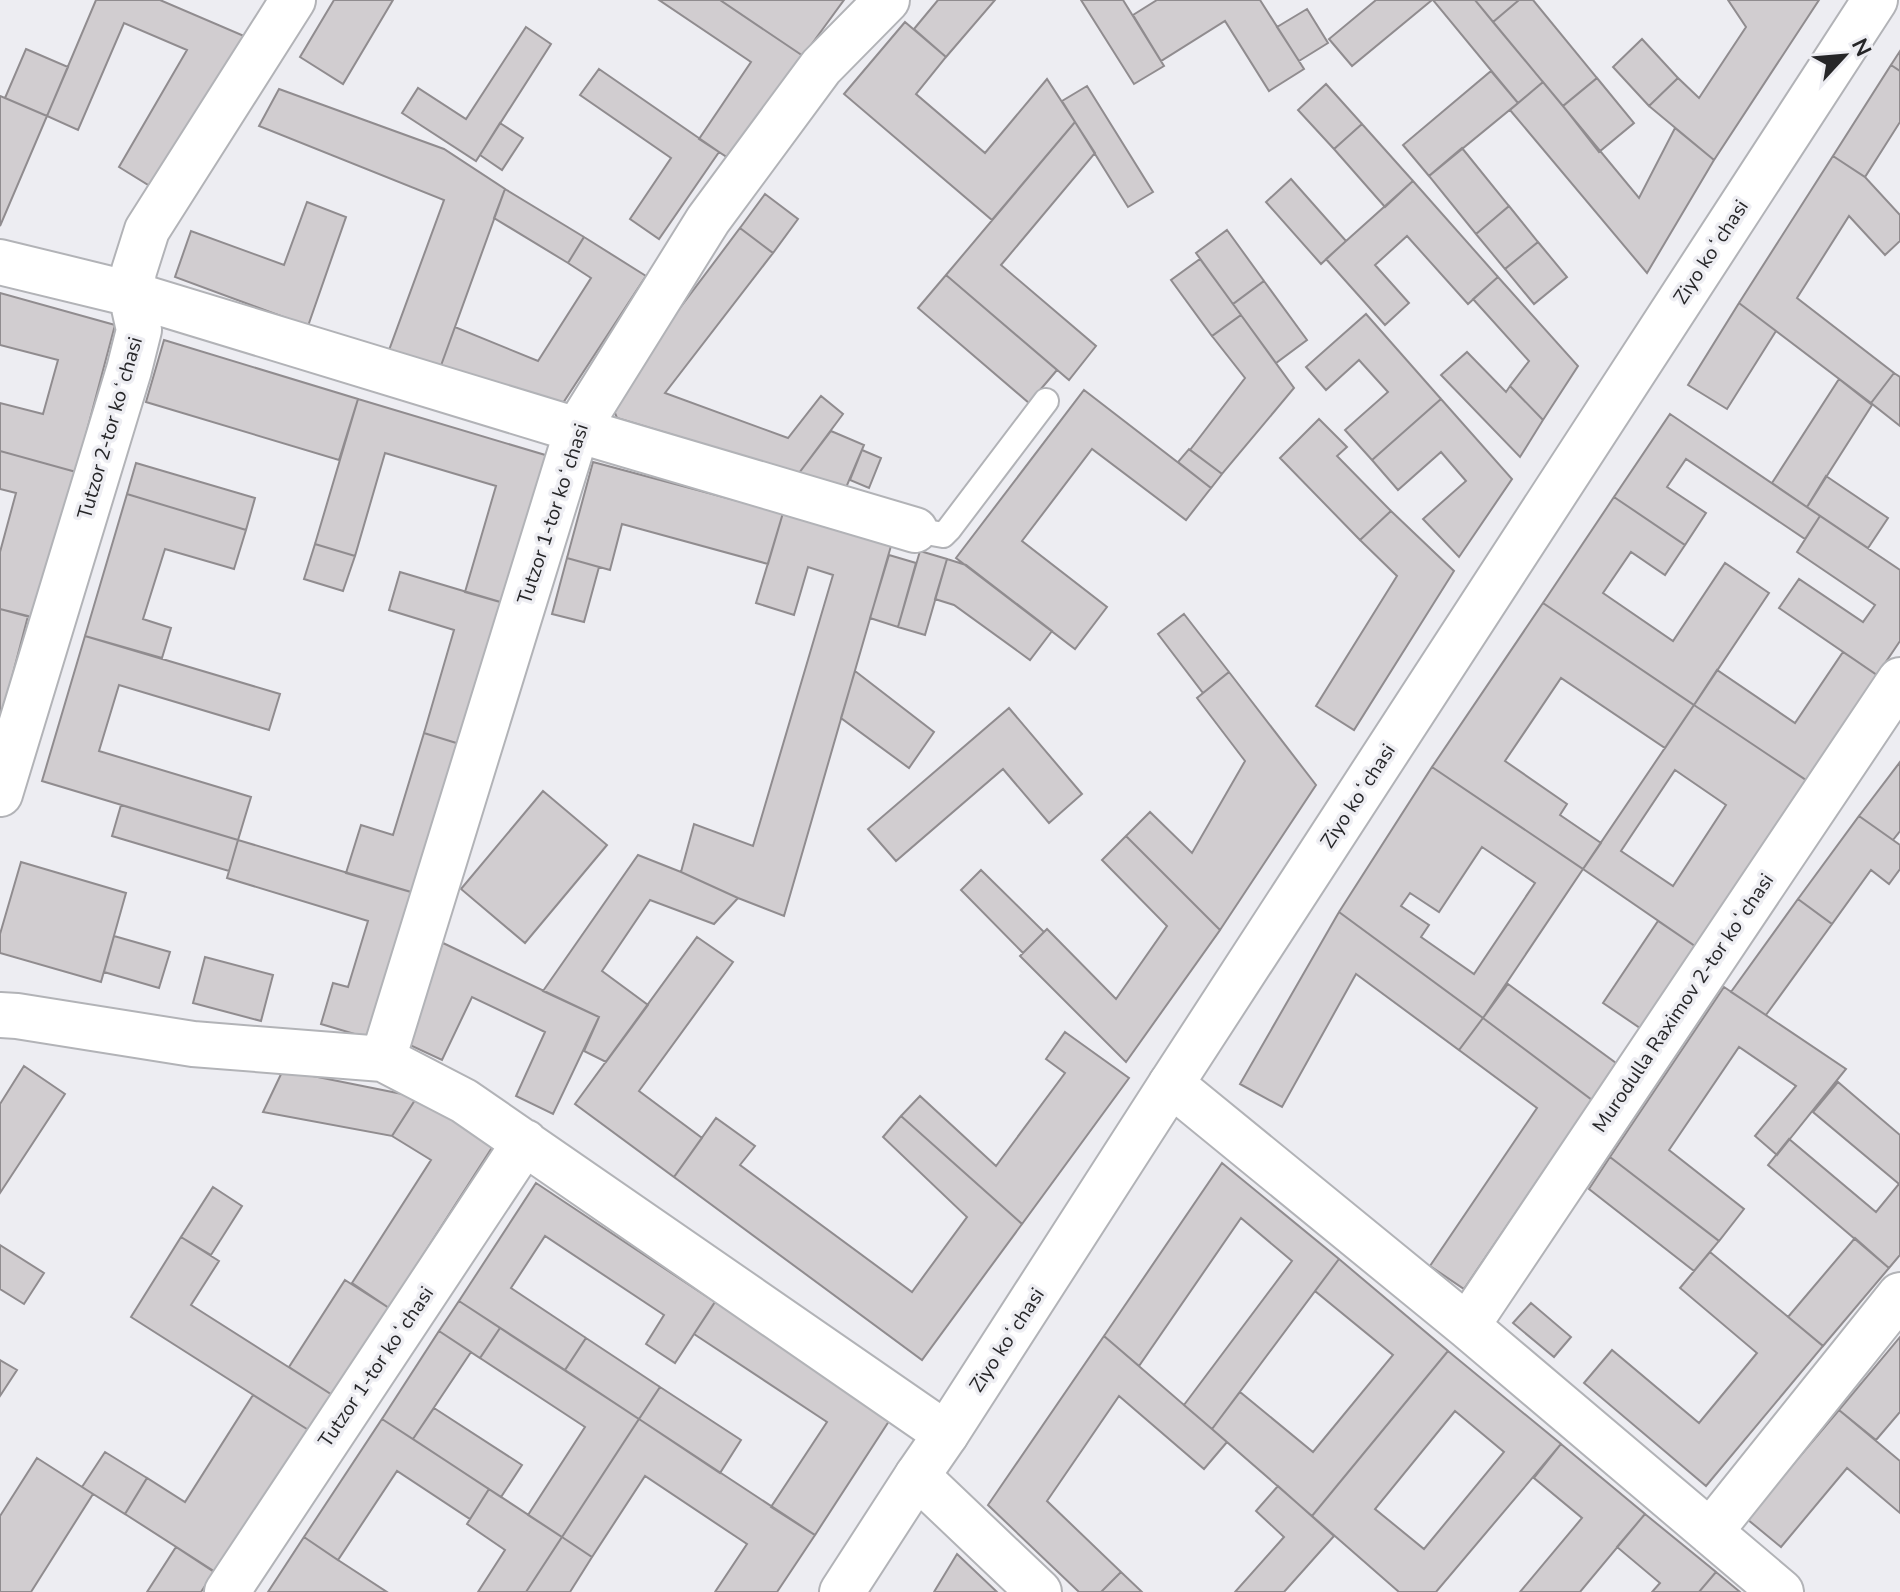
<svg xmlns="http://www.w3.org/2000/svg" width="1900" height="1592" viewBox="0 0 1900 1592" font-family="'Nunito Sans',sans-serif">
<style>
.building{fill:#d1cdd0;stroke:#908c8f;stroke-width:2;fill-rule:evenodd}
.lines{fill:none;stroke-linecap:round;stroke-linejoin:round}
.service-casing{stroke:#b2b3b7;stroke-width:28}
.minor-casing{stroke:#b2b3b7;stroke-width:48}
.tertiary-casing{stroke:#b2b3b7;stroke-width:48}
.service{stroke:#fff;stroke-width:24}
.minor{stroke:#fff;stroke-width:44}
.tertiary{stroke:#fff;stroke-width:44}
.labels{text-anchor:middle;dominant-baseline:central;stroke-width:7;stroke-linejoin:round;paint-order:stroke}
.street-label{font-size:20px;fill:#262628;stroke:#ededf2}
</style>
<rect width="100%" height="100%" fill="#ededf2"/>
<path class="building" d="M96 0H160L244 36 158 191 119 167 187 50 124 23 78 130 47 116Z
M334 0H393L343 84 300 57Z
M659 0H720L803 56 733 161 699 139 751 62Z
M720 0H844L803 56Z
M938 0H995L946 57 914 29Z
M1081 0H1123L1164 66 1134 84Z
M1157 0H1260L1304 69 1269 91 1225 21 1161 61 1133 15Z
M1376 0H1432L1352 66 1329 39Z
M1433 0H1475L1543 82 1518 103Z
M1475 0H1519L1493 22Z
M1519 0H1533L1597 78 1563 106 1493 22Z
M1728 0H1819L1714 160 1649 106 1678 78 1699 98 1746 27Z
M1307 9 1328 43 1299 61 1277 27Z
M905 22 946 57 916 94 985 153 1047 79 1075 122 992 220 844 94Z
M526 27 551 44 476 161 402 113 418 88 466 119Z
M1642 39 1678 78 1649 106 1613 67Z
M26 49 68 67 47 116 5 98Z
M1900 51V71L1891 65Z
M1891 65 1900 71V122L1865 177 1833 156Z
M599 69 719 152 659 239 630 219 671 158 580 95Z
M1491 71 1518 103 1429 176 1403 145Z
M1597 78 1634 123 1599 152 1563 106Z
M1543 82 1639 198 1675 128 1714 160 1647 273 1510 110Z
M1326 84 1362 124 1334 149 1298 110Z
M1087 86 1153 192 1128 207 1062 101Z
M279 89 444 149 505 189 439 371 388 353 444 200 259 126Z
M0 96 47 116 0 226Z
M1075 122 1095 153 1001 265 1096 346 1069 380 946 275Z
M500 123 523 138 502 170 480 155Z
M1362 124 1413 181 1385 207 1334 149Z
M1462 148 1509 206 1476 234 1429 176Z
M1833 156 1865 177 1900 215V241L1885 255 1849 216 1797 298 1894 373 1871 403 1739 303Z
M1291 179 1346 241 1321 264 1266 202Z
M1413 181 1498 277 1468 304 1407 236 1375 265 1409 303 1385 325 1326 259Z
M505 189 584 237 568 263 494 218Z
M765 194 798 219 773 253 740 228Z
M307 202 346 217 308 326 175 277 191 231 284 265Z
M1509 206 1538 242 1505 269 1476 234Z
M740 228 773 253 665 393 788 438 821 396 843 414 799 473 617 418 610 401Z
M1227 230 1264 281 1233 304 1196 253Z
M584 237 646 276 561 406 439 371 455 327 538 361 591 278 568 263Z
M1538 242 1567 277 1534 304 1505 269Z
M1200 259 1241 315 1212 336 1171 280Z
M946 275 1057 370 1029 403 918 308Z
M1498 277 1578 366 1543 420 1510 386 1529 361 1473 299Z
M1264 281 1307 340 1276 363 1233 304Z
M0 293 115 325 76 472 0 451V403L43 414 58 360 0 345Z
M1739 303 1776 331 1727 409 1688 385Z
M1366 314 1441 399 1372 460 1345 430 1388 392 1359 360 1326 390 1306 367Z
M1241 315 1294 388 1222 474 1190 450 1245 378 1212 336Z
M164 340 358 399 339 460 146 402Z
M1467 352 1506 392 1510 386 1543 420 1520 457 1441 375Z
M1894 373 1900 377V426L1871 403Z
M1839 379 1872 405 1807 507 1772 483Z
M1084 390 1211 488 1186 520 1092 449 1022 541 1107 607 1075 649 956 558Z
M358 399 552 457 507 604 465 592 496 486 385 453 355 556 315 544Z
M1441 399 1512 479 1459 557 1423 519 1466 481 1441 452 1398 490 1372 460Z
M1670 414 1820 516 1805 539 1686 459 1667 487 1706 513 1685 545 1614 497Z
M1319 419 1347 447 1337 456 1391 511 1360 540 1280 458Z
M831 431 864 445 845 490 799 473Z
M1189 449 1222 474 1211 488 1178 462Z
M862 450 881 458 869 488 850 480Z
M0 451 76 472 37 619 0 609V552L16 493 0 489Z
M593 462 783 513 768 564 622 524 610 570 567 558Z
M136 463 255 498 246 530 127 494Z
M1826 476 1888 518 1868 548 1807 507Z
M127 494 246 530 234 569 165 549 143 619 171 628 162 658 85 636Z
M1614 497 1685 545 1665 575 1631 552 1603 593 1673 641 1725 563 1769 593 1694 705 1543 603Z
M1391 511 1454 571 1354 730 1316 706 1397 576 1360 540Z
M783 513 891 546 784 916 738 898 681 872 694 824 753 846 833 575 808 567 794 615 756 603Z
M1820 516 1900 570V641L1877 675 1779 608 1799 579 1863 622 1875 605 1797 552Z
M315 544 355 556 343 591 304 579Z
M920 551 947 559 925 635 898 627Z
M889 555 916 563 898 627 870 618Z
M567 558 599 567 584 622 552 614Z
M947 559 966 565 1052 631 1030 660 954 605 935 599Z
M400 572 507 604 466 746 424 733 454 630 389 610Z
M1543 603 1694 705 1665 748 1561 678 1505 761 1567 804 1560 815 1601 843 1583 869 1432 767Z
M0 609 28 616 0 723Z
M1184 614 1229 672 1203 693 1158 634Z
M85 636 280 694 269 730 119 685 99 751 251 797 238 840 42 781Z
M1843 652 1877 675 1806 780 1694 705 1717 670 1795 723Z
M855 671 934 732 909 768 841 718Z
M1229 672 1316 785 1220 930 1126 836 1150 812 1192 853 1245 761 1197 698Z
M1694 705 1806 780 1695 946 1583 869ZM1675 770 1726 805 1673 886 1621 851Z
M1009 708 1082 794 1049 823 1003 769 896 861 868 829Z
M424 733 466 746 421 895 346 873 361 825 393 835Z
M1900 762V831L1893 840 1859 816Z
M1432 767 1583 869 1483 1018 1339 912ZM1482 847 1535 883 1474 974 1421 937 1429 925 1401 906 1410 893 1439 912Z
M543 791 607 845 525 943 461 889Z
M121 805 238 840 229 871 112 836Z
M1859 816 1900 845V869L1889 884 1871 870 1832 924 1798 899Z
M1126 836 1220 930 1126 1062 1020 956 1047 929 1116 999 1167 926 1102 860Z
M238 840 421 895 378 1041 321 1024 333 983 348 987 368 921 227 878Z
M638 855 681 872 738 898 714 924 650 900 602 971 648 1005 606 1062 584 1051 599 1017 543 991Z
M21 862 126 893 101 982 0 953V934Z
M981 870 1044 932 1023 953 961 890Z
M1798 899 1832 924 1766 1015 1731 992Z
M1339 912 1483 1018 1459 1050 1356 974 1282 1107 1240 1084Z
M1658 921 1695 946 1640 1028 1603 1003Z
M114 936 170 952 159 988 104 972Z
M697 937 733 962 639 1091 702 1138 674 1177 575 1104Z
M443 943 599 1017 553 1114 516 1096 545 1032 472 997 442 1060 397 1039Z
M205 957 273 975 261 1021 193 1003Z
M1508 984 1616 1063 1592 1100 1483 1018Z
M1724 987 1846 1069 1777 1155 1755 1136 1796 1086 1739 1047 1669 1150 1744 1209 1719 1241 1610 1157Z
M1483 1018 1592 1100 1464 1289 1430 1266 1537 1108 1459 1050Z
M1065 1032 1129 1078 1022 1224 901 1116 920 1096 996 1166 1065 1073 1046 1059Z
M24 1066 65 1094 0 1193V1104Z
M283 1070 417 1097 392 1136 263 1112Z
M1838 1082 1900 1135V1255L1889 1268 1768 1165 1789 1139 1876 1212 1899 1184 1813 1112Z
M417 1097 493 1146 389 1308 352 1283 431 1160 392 1136Z
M901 1116 1022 1224 922 1360 674 1177 716 1118 755 1146 740 1165 912 1292 967 1217 883 1137Z
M1610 1157 1719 1241 1694 1271 1589 1189Z
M1222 1163 1339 1259 1212 1429 1184 1405 1292 1261 1241 1218 1139 1366 1104 1336Z
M536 1183 715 1302 675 1363 646 1344 664 1315 545 1236 511 1288 586 1338 565 1370 459 1301Z
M213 1187 242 1206 211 1255 181 1237Z
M181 1237 219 1261 191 1305 334 1396 310 1431 131 1317Z
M1855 1238 1889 1268 1823 1346 1788 1317Z
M0 1245 44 1273 24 1304 0 1289Z
M1710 1252 1823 1346 1706 1486 1584 1383 1612 1350 1699 1423 1757 1353 1680 1288Z
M1339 1259 1448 1351 1312 1516 1212 1429 1240 1392 1313 1452 1393 1355 1315 1291Z
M345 1280 389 1308 334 1396 289 1367Z
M459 1301 500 1328 480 1358 439 1331Z
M715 1302 891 1418 815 1535 771 1507 827 1422 694 1334Z
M1531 1303 1571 1337 1554 1357 1513 1323Z
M500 1328 639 1419 562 1537 528 1515 585 1427 480 1358Z
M439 1331 471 1352 413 1439 382 1419Z
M1104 1336 1227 1442 1204 1469 1119 1396 1047 1501 1121 1572 1101 1592H1079L988 1505Z
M1900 1337V1412L1876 1440 1839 1410Z
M586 1338 660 1387 639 1419 565 1370Z
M1448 1351 1561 1444 1436 1592H1399L1312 1516ZM1455 1411 1504 1452 1424 1549 1375 1509Z
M0 1360 17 1370 0 1396Z
M660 1387 741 1440 720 1473 639 1419Z
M253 1395 310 1431 220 1575 125 1514 147 1478 185 1502Z
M434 1408 522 1465 501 1497 413 1439Z
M1839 1410 1900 1461V1513L1847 1468 1781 1547 1747 1519Z
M382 1419 489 1489 470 1519 397 1471 338 1560 304 1537Z
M639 1419 815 1535 777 1592H715L747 1544 645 1476 592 1557 562 1537Z
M1561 1444 1645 1514 1580 1592H1520L1582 1518 1534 1478Z
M105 1452 147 1478 125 1514 82 1487Z
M37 1458 93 1494 31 1592H0V1516Z
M1278 1486 1334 1536 1284 1592H1235L1284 1537 1256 1511Z
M489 1489 562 1537 526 1592H478L505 1550 467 1524Z
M1645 1514 1716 1572 1699 1592H1652L1660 1583 1617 1547Z
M304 1537 338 1560 387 1592H268Z
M562 1537 592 1557 570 1592H526Z
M176 1547 214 1572 201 1592H147Z
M957 1554 997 1592H934Z
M1121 1572 1142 1592H1101Z
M1716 1572 1740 1592H1699Z"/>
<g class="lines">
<g class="service-casing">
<path id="service" d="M915 530 943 535 949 529 1046 401"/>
</g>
<g class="minor-casing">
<path id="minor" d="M0 262 131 294 577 430 915 530
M0 794 129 370 139 330 131 294 134 271 147 230 293 0
M0 1015 17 1016 193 1044 383 1059 464 1101 946 1434
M383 1059 577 430 708 220 821 67 887 0
M1171 1084 1467 1326 1781 1592
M1467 1326 1900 680
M917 1476 1039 1592
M1710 1532 1900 1295
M227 1592 525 1142"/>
</g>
<g class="tertiary-casing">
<path id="tertiary" d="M842 1592 917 1476 946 1434 1171 1084 1875 0"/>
</g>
<use href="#service" class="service"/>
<use href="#minor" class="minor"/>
<use href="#tertiary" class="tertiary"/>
</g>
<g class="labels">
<g class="street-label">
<text transform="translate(1711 252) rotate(-57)">Ziyo koʻchasi</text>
<text transform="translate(110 428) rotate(-74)">Tutzor 2-tor koʻchasi</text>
<text transform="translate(553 514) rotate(-72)">Tutzor 1-tor koʻchasi</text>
<text transform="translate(1358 796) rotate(-57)">Ziyo koʻchasi</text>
<text transform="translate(1683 1003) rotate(-56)">Murodulla Raximov 2-tor koʻchasi</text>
<text transform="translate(1007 1340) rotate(-57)">Ziyo koʻchasi</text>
<text transform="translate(376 1367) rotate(-56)">Tutzor 1-tor koʻchasi</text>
</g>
</g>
<g transform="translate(1844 56) rotate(64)" stroke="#ededf2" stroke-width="6" paint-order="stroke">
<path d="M0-6L14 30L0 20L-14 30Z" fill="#262628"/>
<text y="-12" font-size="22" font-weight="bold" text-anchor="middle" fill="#262628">N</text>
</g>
</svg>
